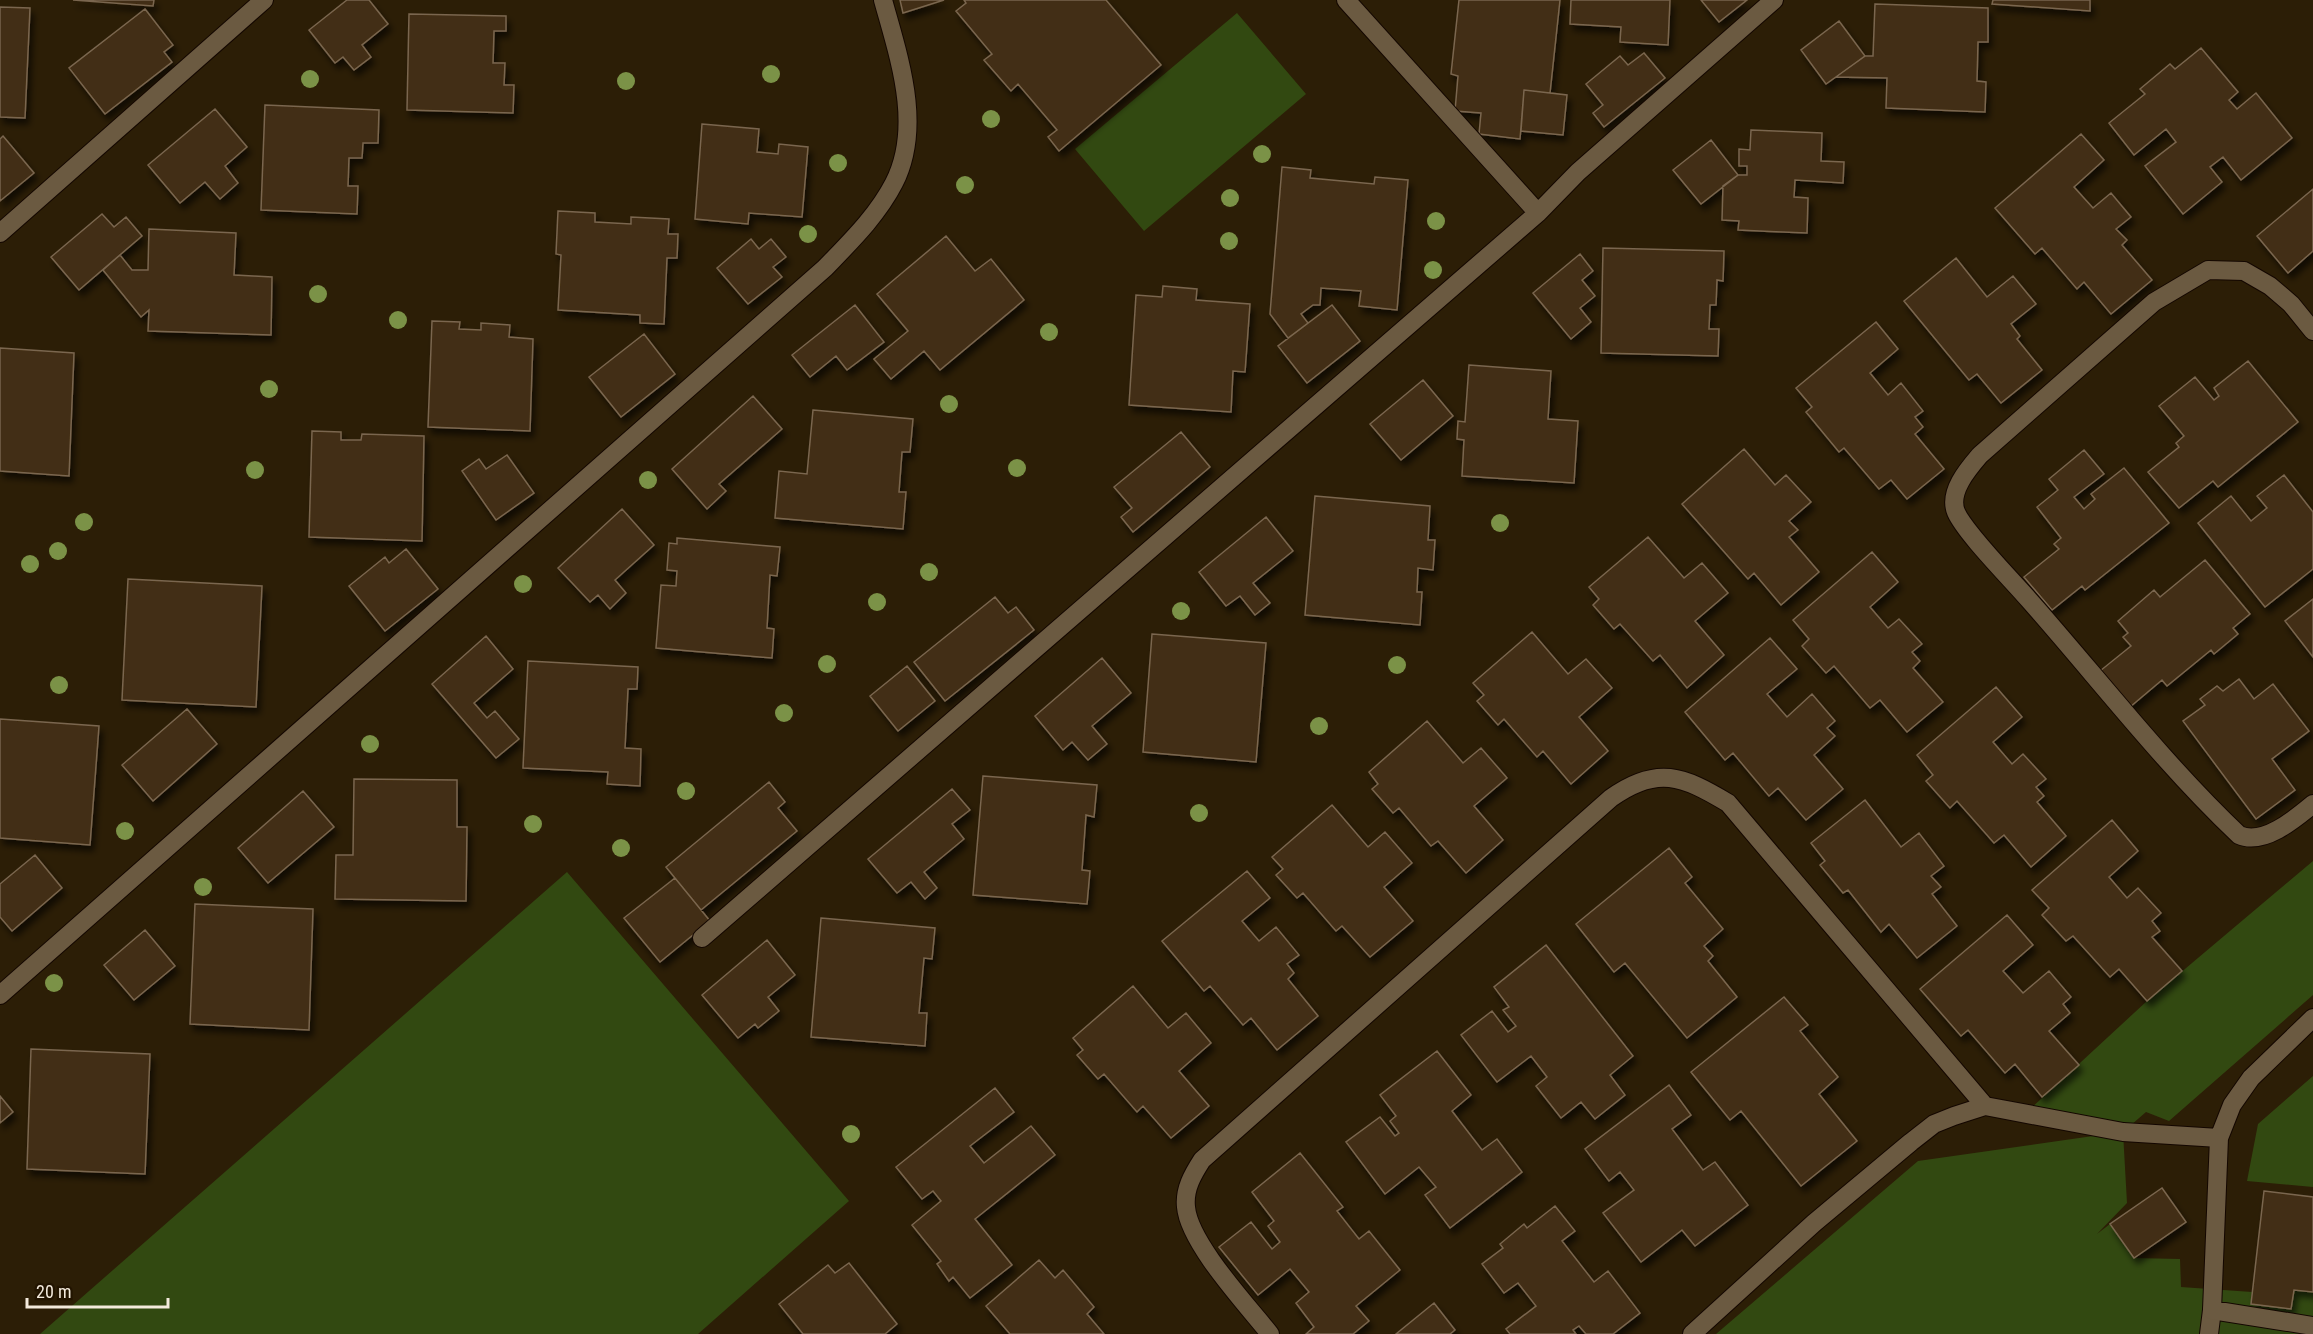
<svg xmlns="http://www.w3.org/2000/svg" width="2313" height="1334" viewBox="0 0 2313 1334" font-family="'Roboto Condensed',sans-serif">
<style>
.green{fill:#324911}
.building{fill:#422d12;stroke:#7a664f;stroke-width:1.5;filter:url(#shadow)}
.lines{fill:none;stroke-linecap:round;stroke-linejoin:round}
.lane-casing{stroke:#140700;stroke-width:20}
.street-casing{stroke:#140700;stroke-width:20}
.lane{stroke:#6b5a41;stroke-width:18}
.street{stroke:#6b5a41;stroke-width:18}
.tree{fill:#7b9247}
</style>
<defs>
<filter id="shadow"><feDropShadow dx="3.5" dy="6" stdDeviation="3" flood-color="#0009"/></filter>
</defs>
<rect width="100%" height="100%" fill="#2c1e06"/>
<path class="green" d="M1237 13 1306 94 1144 231 1075 149Z
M2313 861V995L2169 1121 2146 1112 2123 1132 2127 1203 2097 1234 2110 1224 2134 1258 2180 1259 2181 1287 2252 1292 2251 1304 2291 1309 2294 1290 2313 1292V1334H1716L1918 1161 2121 1132 2030 1109 2147 1001Z
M567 872 849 1201 698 1334H40Z
M2313 1076V1187L2247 1181 2258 1124Z"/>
<path class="building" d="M73 0H154L153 6Z
M347 0H369L388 24 362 45 371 57 354 70 343 57 335 63 309 30Z
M900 0H944L903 13Z
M964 0H1106L1161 65 1059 151 1048 137 1057 130 1018 84 1011 91 984 60 992 54 956 11 966 3Z
M1459 0H1560L1550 93 1524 90 1520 139 1479 134 1481 113 1455 111 1458 76 1451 74Z
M1571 0H1670L1668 45 1620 42 1621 27 1570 24Z
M1701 0H1747L1719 22Z
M1993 0H2090V11L1992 4Z
M1875 4 1988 8V42H1978L1977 81 1986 82 1985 112 1886 108 1887 78 1836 77 1865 56H1873Z
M0 7 30 8 25 118 0 117Z
M145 9 173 45 164 52 172 62 105 114 69 68Z
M409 14 506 16V31H494L493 63H505L504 85H514L513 113 407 110Z
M1839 21 1865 56 1826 84 1801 50Z
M2201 48 2238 92 2229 100 2237 109 2256 93 2292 138 2241 180 2223 157 2210 167 2222 182 2183 214 2145 166 2176 142 2166 129 2134 155 2109 123 2145 94 2140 89 2170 64 2175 69Z
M1644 53 1665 78 1604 127 1593 113 1603 105 1586 84 1620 56 1628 65Z
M1524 90 1567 95 1563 135 1521 131Z
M265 105 379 110 378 143H363L362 158H349L348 186H358L357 214 261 210Z
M215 109 247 147 225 166 238 183 220 199 205 182 180 203 148 165Z
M702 124 759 129 757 152 778 154 779 144 808 147 802 217 749 213 748 224 695 219Z
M1751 130 1822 133 1821 161 1844 162 1843 183 1795 180 1794 197 1808 198 1807 233 1738 230 1739 221 1722 220 1723 186 1738 175H1747V166H1739V149L1750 150Z
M2081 134 2104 160 2074 187 2093 208 2111 193 2131 217 2116 229 2127 240 2122 245 2152 280 2111 314 2084 282 2077 289 2042 248 2035 254 1995 208Z
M3 136 34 173 0 201V139Z
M1711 140 1738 175 1701 204 1673 170Z
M1282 167 1311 170 1310 178 1374 184 1375 177 1408 180 1397 310 1359 306 1361 291 1321 288 1320 305H1313L1301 314 1308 323 1288 338 1270 314Z
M2313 189V251L2288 273 2257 236Z
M558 211 595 213V222L631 224V217L669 219 668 234H678L677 258H667L664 324 640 323V315L558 310 561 255 556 254Z
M102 214 114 227 126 217 142 236 79 290 51 257Z
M149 229 236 233 234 275 272 277 271 335 148 331 149 310 141 317 103 270 120 255 132 270H148Z
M946 236 975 271 991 259 1024 300 940 370 924 351 891 379 874 359 908 331 877 294Z
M751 239 759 249 771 239 786 257 773 267 782 277 748 304 717 268Z
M1603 248 1724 251 1723 281 1717 280 1716 305H1710L1709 329H1719L1718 356 1601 353Z
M1580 254 1593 271 1582 280 1595 296 1580 308 1591 322 1571 339 1533 293Z
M1956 258 1987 297 2013 276 2036 304 2011 324 2020 336 2017 339 2042 370 2001 403 1977 374 1969 380 1904 301Z
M1163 286 1197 289 1196 300 1250 304 1245 372 1233 371 1231 412 1129 405 1136 295 1162 297Z
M855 305 884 342 847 370 836 356 810 377 792 355Z
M1332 305 1360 341 1307 383 1278 346Z
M432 321 460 322 459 329 481 330V323L510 325 509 337 533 339 530 431 428 427Z
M1876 322 1898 349 1870 373 1888 395 1901 383 1923 411 1915 417 1923 427 1915 434 1944 469 1907 499 1891 480 1879 489 1844 448 1839 452 1806 412 1812 407 1796 388Z
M644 334 675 374 621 417 589 377Z
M0 348 74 353 69 476 0 471Z
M2248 361 2298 422 2218 487 2213 481 2179 508 2148 472 2179 447 2176 443 2184 436 2159 406 2195 377 2214 400 2219 396 2214 388Z
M1469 365 1551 371 1548 419 1578 421 1574 483 1462 476 1464 440 1457 439 1458 421 1465 422Z
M1423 380 1453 416 1401 460 1370 424Z
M753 396 782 429 719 484 726 491 707 509 672 469Z
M813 410 913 419 910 452H902L899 492H906L903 529 775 518 779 471 807 474Z
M312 431 341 432V440H361L362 434 424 436 422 541 309 537Z
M1181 432 1210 467 1133 532 1121 517 1132 508 1114 487Z
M1744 449 1775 485 1786 475 1811 502 1789 521 1798 530 1789 537 1819 572 1781 605 1754 573 1748 579 1682 504Z
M2084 450 2104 474 2074 497 2084 509 2095 499 2091 494 2124 468 2169 523 2085 590 2082 586 2052 610 2024 577 2059 549 2054 544 2061 538 2037 507 2058 490 2049 479Z
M507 455 534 493 496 520 462 471 479 459 486 469Z
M2284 475 2313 512V569L2265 607 2198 523 2231 496 2251 521 2267 508 2257 496Z
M1315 496 1430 506 1428 540H1435L1433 570 1418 568 1417 592H1422L1420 625 1305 615Z
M622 509 654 545 615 580 626 593 610 609 598 595 590 602 558 568Z
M1266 517 1293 551 1253 583 1270 603 1255 615 1240 596 1226 606 1199 572Z
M1648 537 1684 578 1702 563 1728 593 1695 621 1724 655 1687 688 1660 655 1653 661 1620 624 1614 629 1593 605 1599 599 1589 587Z
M677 538 780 547 777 576 770 575 767 628 774 629 772 658 656 648 661 585 676 586 677 571 667 570 669 543 677 544Z
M406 549 438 589 385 631 349 586 385 557 389 563Z
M1872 552 1898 582 1870 607 1888 628 1899 619 1922 644 1912 652 1920 661 1913 668 1943 702 1907 732 1880 700 1870 708 1834 666 1826 673 1802 646 1809 639 1793 620Z
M2205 560 2250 614 2233 628 2238 634 2214 654 2211 650 2167 686 2162 680 2130 707 2100 671 2131 646 2123 637 2128 633 2118 621 2154 590 2160 597Z
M128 579 262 586 256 707 122 700Z
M995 597 1008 613 1016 607 1034 630 945 701 914 662Z
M2313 599V657L2285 621Z
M1532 632 1568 674 1586 659 1612 688 1579 717 1608 751 1571 784 1543 751 1537 757 1504 719 1498 725 1477 701 1484 695 1473 683Z
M1152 634 1266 643 1256 762 1143 752Z
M486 636 513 669 474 703 487 718 495 711 519 739 496 758 432 684Z
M1770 638 1797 669 1767 694 1787 717 1812 694 1835 721 1827 728 1835 736 1814 755 1843 789 1806 820 1778 788 1769 796 1733 753 1725 760 1685 712Z
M1102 658 1131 693 1092 726 1107 744 1088 760 1072 742 1063 750 1035 716Z
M528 661 638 667 637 689H628L625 748 641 749 640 786 607 784 608 772 523 768Z
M907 666 935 701 898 731 870 696Z
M2239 679 2254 699 2273 684 2309 731 2272 759 2295 790 2256 819 2183 721 2205 705 2200 699 2217 686 2223 691Z
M1996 687 2022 717 1993 742 2012 764 2023 754 2046 779 2036 787 2044 796 2037 802 2066 836 2031 867 2004 835 1994 843 1957 801 1950 808 1926 781 1933 775 1917 755Z
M187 709 217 744 153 801 122 765Z
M0 719 99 726 90 845 0 838Z
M1427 721 1463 763 1481 748 1507 778 1474 806 1503 840 1466 873 1438 841 1431 846 1399 808 1393 813 1372 789 1378 784 1369 772Z
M983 776 1097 785 1094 817 1086 815 1082 870 1090 871 1087 904 973 895Z
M354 779 457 780V827H467L466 901 335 899 336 855H353Z
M769 782 785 802 778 808 797 831 701 910 666 867Z
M952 789 970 810 952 824 964 839 924 872 937 888 925 899 911 882 897 893 868 859Z
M303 791 334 827 268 883 238 848Z
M1865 800 1901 847 1919 833 1944 866 1931 876 1941 887 1932 894 1957 926 1917 958 1889 924 1881 932 1848 890 1843 893 1820 865 1825 861 1811 843Z
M1332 805 1368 847 1385 832 1412 863 1384 887 1413 921 1370 957 1342 926 1336 931 1303 893 1297 898 1276 875 1283 869 1272 857Z
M2112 820 2138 851 2109 877 2127 898 2138 888 2161 913 2152 921 2160 931 2152 937 2182 971 2147 1001 2119 969 2110 977 2073 936 2066 941 2042 915 2049 908 2032 890Z
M1669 848 1692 877 1685 883 1723 929 1704 946 1713 956 1708 961 1737 997 1687 1038 1625 963 1614 972 1576 924Z
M35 855 62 888 12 931 0 917V884Z
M1247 871 1270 898 1242 921 1259 941 1276 927 1299 955 1287 964 1294 973 1288 979 1318 1016 1277 1050 1251 1018 1243 1025 1210 986 1204 991 1162 941Z
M675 878 710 921 660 962 624 918Z
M195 904 313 909 309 1030 190 1024Z
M2007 915 2033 945 2003 971 2023 993 2049 971 2071 997 2063 1004 2070 1013 2049 1031 2079 1065 2042 1097 2015 1064 2005 1073 1968 1030 1961 1036 1920 989Z
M821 918 935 928 932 959 924 958 919 1013H927L925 1046 811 1037Z
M145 930 175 966 134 1000 104 965Z
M767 940 795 975 768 997 779 1011 758 1028 755 1024 738 1038 702 995Z
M1546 945 1633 1056 1610 1075 1625 1095 1595 1119 1581 1102 1561 1118 1536 1086 1547 1077 1531 1056 1497 1082 1461 1035 1492 1011 1508 1032 1516 1026 1503 1010 1509 1007 1494 987Z
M1133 986 1168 1028 1186 1013 1211 1043 1179 1071 1209 1106 1171 1138 1143 1106 1137 1112 1104 1074 1098 1079 1077 1055 1083 1050 1073 1038Z
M1784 997 1808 1025 1800 1031 1838 1077 1819 1094 1857 1141 1801 1186 1741 1111 1730 1120 1691 1072Z
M31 1049 150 1054 145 1174 27 1169Z
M1437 1051 1471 1095 1452 1111 1482 1150 1497 1139 1522 1172 1450 1228 1425 1195 1436 1187 1419 1167 1385 1194 1346 1142 1380 1117 1395 1136 1399 1133 1390 1121 1396 1116 1380 1095Z
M1669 1085 1691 1115 1672 1129 1703 1170 1715 1162 1748 1205 1695 1246 1682 1230 1641 1262 1603 1213 1634 1190 1620 1172 1609 1181 1585 1149Z
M995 1088 1014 1112 970 1146 984 1163 1031 1126 1055 1155 975 1219 1012 1265 970 1298 953 1277 949 1281 937 1264 941 1261 912 1225 941 1201 933 1191 922 1199 896 1167Z
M0 1096 13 1112 0 1123Z
M1300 1153 1343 1207 1337 1211 1359 1239 1369 1231 1400 1270 1356 1306 1369 1321 1353 1334H1306L1314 1327 1296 1303 1309 1292 1290 1269 1258 1295 1219 1247 1251 1222 1272 1249 1280 1242 1268 1226 1274 1221 1252 1192Z
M2162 1188 2186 1222 2134 1258 2110 1224Z
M2264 1191 2313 1197V1292L2294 1290 2291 1309 2251 1304Z
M1555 1206 1575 1231 1562 1241 1594 1282 1608 1271 1640 1313 1613 1334H1586L1579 1326 1573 1330 1576 1334H1510L1506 1329 1536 1306 1518 1283 1504 1293 1482 1264 1503 1248 1500 1244 1524 1224 1527 1228Z
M1039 1260 1055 1278 1063 1270 1094 1307 1087 1314 1104 1334H1010L986 1306Z
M849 1263 897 1324 885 1334H803L779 1304 828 1265 835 1273Z
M1434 1303 1455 1330 1450 1334H1396Z"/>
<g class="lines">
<g class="lane-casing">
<path id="lane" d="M2209 1334 2212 1310"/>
</g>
<g class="street-casing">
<path id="street" d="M1346 0 1538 213
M0 233 264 0
M2313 331 2291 304 2270 286 2244 271 2208 270 2154 302 1980 455C1968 469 1948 492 1956 512 1965 533 2012 580 2029 600 2098 678 2163 763 2239 835 2263 846 2295 819 2313 804
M702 938 1538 213 1578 172 1774 0
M0 995 825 268C850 242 877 216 894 183 923 126 899 58 883 0
M2313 1018 2251 1078 2232 1105 2219 1138 2212 1310 2313 1326
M1270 1334C1247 1305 1189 1243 1186 1207 1184 1189 1193 1174 1202 1160L1611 798C1657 765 1683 776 1728 803L1985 1106
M1692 1334 1814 1223 1911 1142 1934 1124 1954 1116 1985 1106 2123 1132 2219 1138"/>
</g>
<use href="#lane" class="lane"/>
<use href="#street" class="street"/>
</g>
<g class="tree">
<circle cx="771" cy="74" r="9"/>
<circle cx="310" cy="79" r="9"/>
<circle cx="626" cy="81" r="9"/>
<circle cx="991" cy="119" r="9"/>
<circle cx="1262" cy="154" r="9"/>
<circle cx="838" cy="163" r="9"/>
<circle cx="965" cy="185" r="9"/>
<circle cx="1230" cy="198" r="9"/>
<circle cx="1436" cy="221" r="9"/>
<circle cx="808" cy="234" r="9"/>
<circle cx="1229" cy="241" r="9"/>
<circle cx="1433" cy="270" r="9"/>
<circle cx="318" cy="294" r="9"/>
<circle cx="398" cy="320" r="9"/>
<circle cx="1049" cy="332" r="9"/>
<circle cx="269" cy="389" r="9"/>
<circle cx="949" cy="404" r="9"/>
<circle cx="1017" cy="468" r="9"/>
<circle cx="255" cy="470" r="9"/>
<circle cx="648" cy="480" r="9"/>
<circle cx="84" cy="522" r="9"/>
<circle cx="1500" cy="523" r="9"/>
<circle cx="58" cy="551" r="9"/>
<circle cx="30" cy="564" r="9"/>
<circle cx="929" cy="572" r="9"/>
<circle cx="523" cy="584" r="9"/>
<circle cx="877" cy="602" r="9"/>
<circle cx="1181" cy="611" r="9"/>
<circle cx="827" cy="664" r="9"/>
<circle cx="1397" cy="665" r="9"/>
<circle cx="59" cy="685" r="9"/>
<circle cx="784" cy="713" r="9"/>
<circle cx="1319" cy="726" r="9"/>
<circle cx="370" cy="744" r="9"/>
<circle cx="686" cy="791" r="9"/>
<circle cx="1199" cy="813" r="9"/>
<circle cx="533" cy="824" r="9"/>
<circle cx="125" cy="831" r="9"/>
<circle cx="621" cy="848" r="9"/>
<circle cx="203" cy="887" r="9"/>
<circle cx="54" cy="983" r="9"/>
<circle cx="851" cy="1134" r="9"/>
</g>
<path d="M27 1298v9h141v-9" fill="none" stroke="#f3eadc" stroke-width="3"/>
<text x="36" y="1298" font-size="18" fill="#f3eadc" stroke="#221400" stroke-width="4.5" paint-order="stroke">20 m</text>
</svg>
